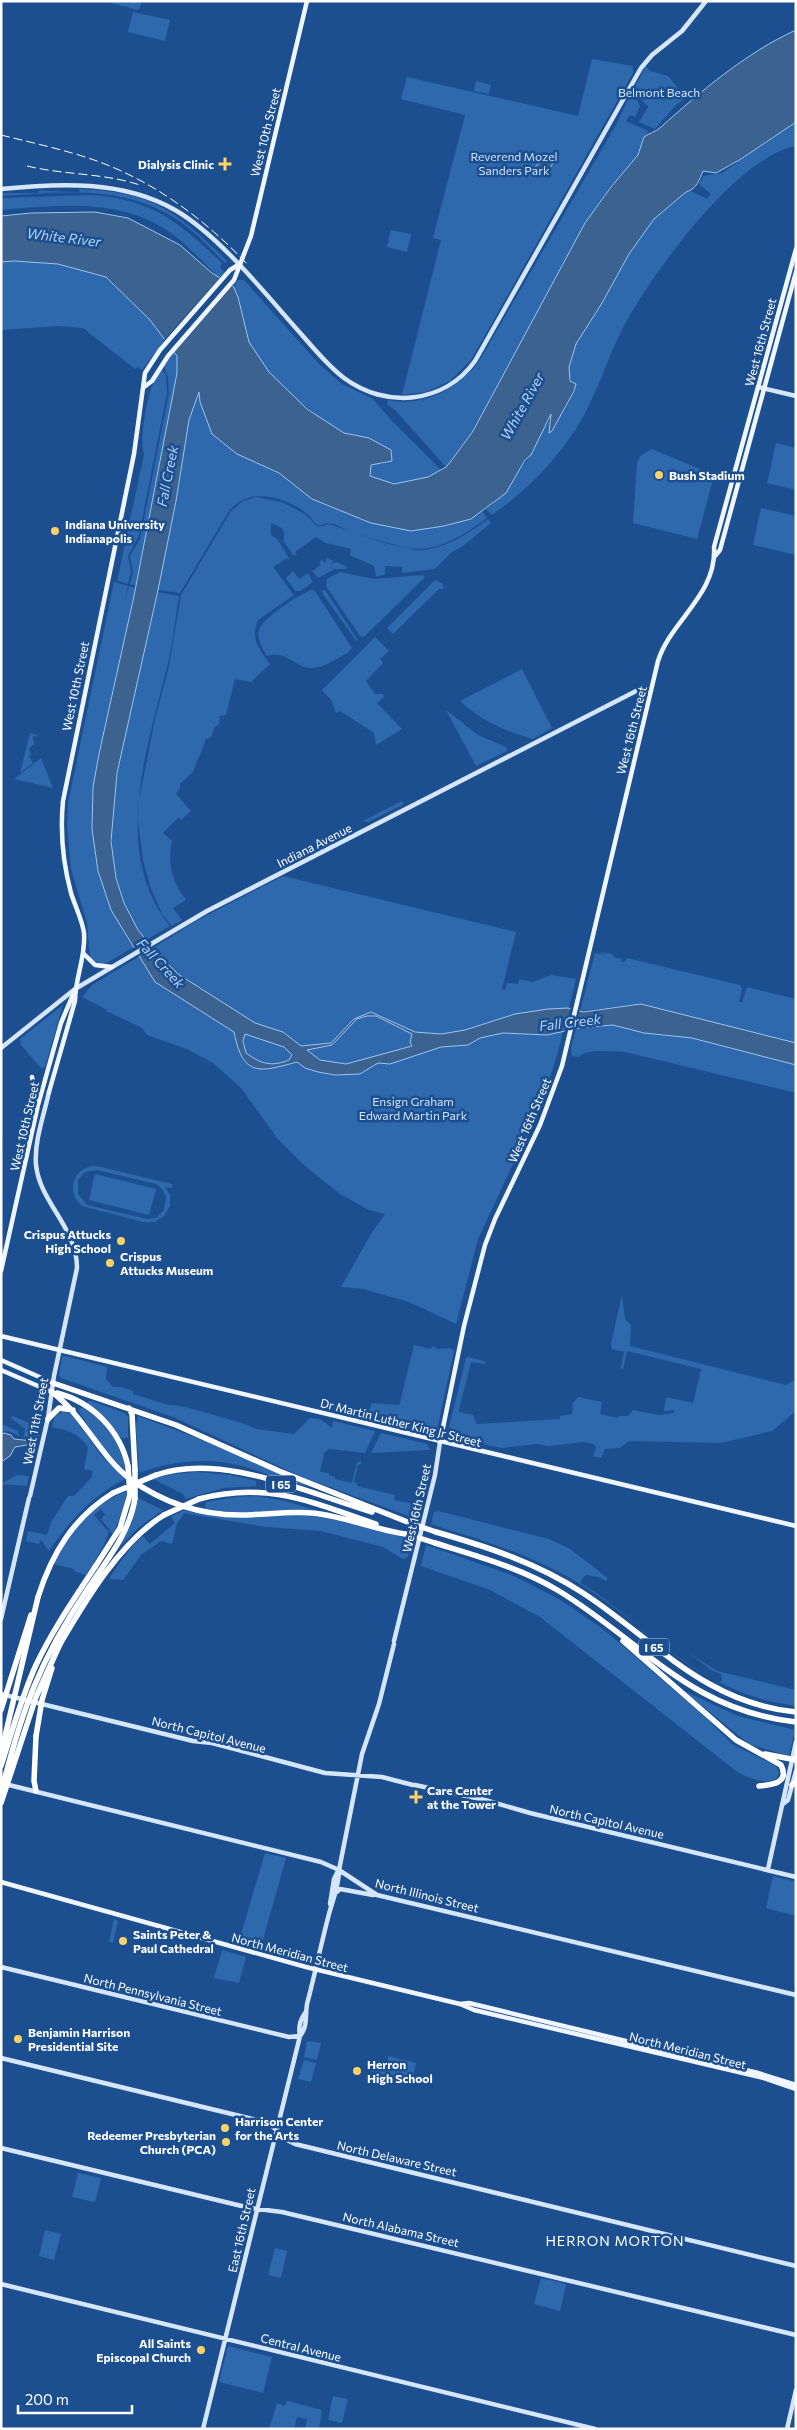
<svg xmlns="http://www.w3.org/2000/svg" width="797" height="2430" viewBox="0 0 797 2430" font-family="Commissioner,sans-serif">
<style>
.green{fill:#2e69ad;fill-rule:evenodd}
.water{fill:#3c6290;stroke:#9cc4f0;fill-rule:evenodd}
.pier{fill:#1b4f8f}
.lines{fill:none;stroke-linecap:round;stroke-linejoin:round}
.secondary{stroke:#d6e6fa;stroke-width:4.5}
.primary{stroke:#f0f6ff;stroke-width:4.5}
.highway{stroke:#fff;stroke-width:5.5}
.rail{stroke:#fff;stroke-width:1;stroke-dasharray:9 4;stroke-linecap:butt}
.highway-bridge{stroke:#fff;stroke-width:5.5}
.poi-dot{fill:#ffd166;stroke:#1b4f8f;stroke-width:2}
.labels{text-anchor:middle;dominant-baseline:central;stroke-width:5;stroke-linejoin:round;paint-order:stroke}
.shield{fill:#1b4f8f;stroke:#bbcadd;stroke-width:1}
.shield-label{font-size:11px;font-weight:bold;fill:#fff}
.park-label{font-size:12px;fill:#cfe3fa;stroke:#1b4f8f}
.street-label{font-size:12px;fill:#fff;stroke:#1b4f8f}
.poi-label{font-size:12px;font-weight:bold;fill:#fff;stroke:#1b4f8f;text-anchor:start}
.water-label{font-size:14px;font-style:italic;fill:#b5d3f5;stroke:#1b4f8f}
.neighbourhood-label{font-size:14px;letter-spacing:1px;fill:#fff;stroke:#1b4f8f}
</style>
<rect width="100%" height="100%" fill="#1b4f8f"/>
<path class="green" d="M103 1H142L139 10Z
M133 12 170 20 165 41 128 32Z
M592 59 633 66V73L471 360 450 381 426 392 402 395 441 240 433 238 465 115 401 99 407 77 578 116Z
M646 66 650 71 668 76 686 98 675 106 655 129 639 122 648 107 643 101 631 94Z
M476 81 491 85 489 94 474 91Z
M629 97 637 100 640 106 635 117 630 115 626 121 648 131 638 155 610 187 585 223 473 430 446 467 396 411 387 404 388 400C423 407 454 391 478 363L617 123Z
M796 122V146C736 157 652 274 624 326 606 360 597 396 576 429 552 465 527 490 492 515L486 509 493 504 531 455 540 434 550 420V432L552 431 574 391 570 381 569 367 576 344 602 303 629 254 654 219 686 192 691 191 707 199 711 194 699 184 703 176 722 173Z
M80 189C152 192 176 210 227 261L225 263C209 247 193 229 173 217 122 185 59 192 1 196V193H38L39 191C53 190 65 192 79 192Z
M93 195C153 200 179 222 222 263L220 267 224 272 219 278C203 262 187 244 168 231 120 198 57 205 1 210V198Z
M391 230 411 234 407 252 387 247Z
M14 261 58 264 106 277 150 320 165 340 142 370 138 367 135 369 83 328 58 326 1 330V262Z
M238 280H244L319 364 342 384 373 399 391 420 441 470C423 481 388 491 370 476L371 465 386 463 369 438C360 437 350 436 342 432 316 418 258 370 249 342 243 323 242 304 233 286Z
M174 352 177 356V373L136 586 130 584 133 572 130 556 140 539 169 393 168 378 164 366Z
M162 369 166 375 167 393 139 535 128 556 131 571 128 584 117 581 144 454C139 444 146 403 151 389 153 382 158 375 162 369Z
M199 391 200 402 237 454 279 473 312 499 371 523 411 531 444 526 471 519 482 511 487 518C469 532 442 549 418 549 398 549 366 537 347 530 336 525 331 520 319 526 313 522 310 516 305 512 282 496 249 487 229 511L180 593 158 590 176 501 189 420Z
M776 443 796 448V490L767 483Z
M652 449 700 469V473L713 480 697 539 633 523 637 463 640 456Z
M257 497 284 503 305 514 318 527 329 524 373 539 414 550C440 552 469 534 488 519L491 523 463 546 452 552 435 569 402 573V567L385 566V575L376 576 374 566 350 555 351 549 326 543 316 537 295 552 297 555H293L284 542V533L282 528 271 523V535L278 540 290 560 287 558 273 567 294 595 258 620C250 639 259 649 270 664L251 682 235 679 226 715 220 716 219 724 215 727 211 737 206 739 193 772 180 784V788L176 794 191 811 181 820 179 817 163 833 172 841C167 864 172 882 186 900L173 908 182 920 172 926 162 914 150 886 143 860 138 820 139 800 155 719 169 666 181 595 231 511 243 501Z
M761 508 796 516V555L753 545Z
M326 558 334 561 329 565 336 562 347 567V569H335L318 578 312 571 321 565 319 562 322 560 326 563Z
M293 571 299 579 308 573 313 582 300 591H295L286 578Z
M340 572 374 579 423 575 425 577 364 637 360 636 326 586 327 579Z
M435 580 442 583 444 589H439L393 634 387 628Z
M114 582 128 586 124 601 129 586 136 588 93 787 126 936 134 947 105 964H97L90 958 87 923 71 869 67 824 68 803Z
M311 590 315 591 352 648C348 654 339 657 333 661 296 682 295 648 267 656 262 648 257 640 259 630 261 619 300 594 311 590Z
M325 590 357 639V642L323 594 322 591Z
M158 592 179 596C175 620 173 644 167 667 147 748 111 853 170 926L146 940C92 873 114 783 132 707 140 668 149 630 158 592Z
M375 637 389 651 380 659 383 663 366 681 375 694H382L385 696 377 703 402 729 376 745 374 733 340 711 336 713 331 700 322 690Z
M522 669 552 728 533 739C504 731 482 721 460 701Z
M446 710 478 735 506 747 507 751 476 766Z
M30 733 38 735 33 737 34 744 29 748 31 753 29 757 33 763 20 773Z
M41 758 53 788 14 779Z
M402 801 404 804 368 822 363 821Z
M283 876 516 932 502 989 505 990 507 983 518 984 519 979 533 982 551 975 576 979 558 1052 542 1102 478 1239 456 1324 409 1302 363 1289 341 1287 371 1234 385 1214 369 1210 340 1194 305 1166 277 1138 241 1088 213 1063 189 1050 147 1035 142 1028 109 1012 106 1013 107 1010 82 997 92 985 140 956 141 958 155 950 153 948 196 921Z
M596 951 612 954 614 957 622 959 621 962H624L627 958 740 985 742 989 739 1002H742L747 987 796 999V1043L641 1004 580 1011 595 953 608 955Z
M63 1005 45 1067 41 1068 21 1045 20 1039Z
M613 1025 645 1033 692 1038 796 1065V1093L625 1052C613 1052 586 1048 579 1057L572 1056 571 1048 576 1029Z
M96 1166 172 1184V1188L165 1187 170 1195V1206L164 1216 155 1222H143L82 1206C65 1191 74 1166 96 1166ZM97 1170 156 1184 162 1189 166 1197 164 1210 156 1218 147 1219 87 1205 78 1194V1180L85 1172Z
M95 1174 156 1189 149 1215 89 1200Z
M622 1295 625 1319 631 1325 630 1346 786 1385 796 1379V1411L772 1431 721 1443 629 1441 620 1448 605 1449 601 1458 593 1456 596 1447 594 1444 583 1442 549 1446 537 1444 502 1448 452 1438 456 1431 449 1427 466 1358 468 1357 484 1361 486 1364 471 1362 460 1405 459 1412 473 1415 477 1424 560 1419V1416L572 1414 573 1403 578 1397 602 1402 600 1414 618 1418 619 1416H628L633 1410 658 1415 674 1413V1410L664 1411 666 1397 693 1403 701 1369 627 1351 623 1369 621 1368 624 1352 612 1349 611 1344Z
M414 1345 430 1349 434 1346 437 1349 450 1348 454 1351 437 1430 432 1434C411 1430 384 1418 365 1419L372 1403 399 1405 400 1403Z
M65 1356 107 1367 106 1379 113 1387H121L133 1391V1394L165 1404 186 1407 242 1423 256 1429 294 1434 310 1418 320 1419 332 1428 333 1421 375 1431 365 1453 329 1449 324 1453 320 1472 329 1473V1475L335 1477V1479L352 1483 357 1462 361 1461V1464L358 1465 354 1482 357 1483V1486L395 1495 394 1500 420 1505 417 1519 302 1477 173 1417 61 1378 59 1375 62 1357Z
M91 1401 125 1413 128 1417V1438H121L104 1417 87 1404 88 1401Z
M83 1407C107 1423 120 1443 127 1471 106 1455 92 1432 78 1410Z
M63 1411 73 1415 100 1454 125 1479C92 1496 69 1521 49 1551L41 1540 39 1544 26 1541 28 1531 47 1535 51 1522 68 1496H74L91 1478 93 1471 84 1469 88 1447C78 1433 69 1431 52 1427L55 1416Z
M13 1416 29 1423 40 1432V1436L24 1437 25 1429 11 1418Z
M138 1416 210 1443 309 1486C287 1483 264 1472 242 1466 207 1457 172 1461 139 1473L136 1427Z
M1 1424 18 1431 19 1436 9 1431H1Z
M381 1433 427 1444 430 1450 371 1453Z
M197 1472 231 1475 256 1481V1486L223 1488 186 1499 183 1494 153 1479 164 1475Z
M17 1475 29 1476 27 1486 1 1484Z
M128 1491 126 1504 113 1534 101 1519 105 1515 101 1509 94 1515 109 1532 103 1547 88 1572 85 1575 73 1571 74 1569 54 1564C68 1534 95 1501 128 1491Z
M255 1496 286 1501 320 1512C281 1509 242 1516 205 1509L206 1502 236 1497Z
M138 1498 163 1510 137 1529 116 1551 132 1523Z
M184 1510C224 1521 262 1514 303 1516 340 1517 377 1530 412 1540L408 1557 403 1559 383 1547 321 1531 266 1527 184 1513 177 1524 172 1544 161 1541 141 1555 123 1580 109 1579C119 1563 129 1548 143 1536L150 1544 175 1523 171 1517Z
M438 1511 549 1539 570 1549 608 1578 606 1581 598 1577 586 1575 582 1579 581 1583C628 1612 666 1655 715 1680L720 1682 722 1680 721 1674 711 1670 689 1653 717 1671 796 1690V1706C701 1694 656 1632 582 1585 534 1555 484 1541 431 1524L434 1512Z
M426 1545 514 1576 559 1599 603 1629 702 1714 732 1744 776 1766 779 1773 777 1778C766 1786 746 1777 736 1771L540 1617 490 1590 421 1566Z
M684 1691 738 1716 795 1730 789 1756 749 1744Z
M265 1853 286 1858 261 1947 239 1941Z
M773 1876 796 1882V1916L766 1908Z
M114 1919 118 1921 113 1943 109 1942Z
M222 1950 246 1957 239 1983 214 1978Z
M307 2041 321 2043 317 2060 304 2057Z
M388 2056 416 2063 412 2082 371 2072V2070L367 2069 368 2065H370V2068L383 2071 387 2069Z
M304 2060 316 2063 311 2082 298 2079Z
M78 2173 101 2178 95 2202 72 2197Z
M45 2230 61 2234 54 2260 39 2256Z
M275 2248 287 2251 281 2278 268 2275Z
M541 2278 566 2284 560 2311 534 2304Z
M228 2346 272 2357 263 2393 219 2382Z
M333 2396 348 2399 342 2423 328 2420Z
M287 2401 322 2410 319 2429H305L307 2419 297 2417 294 2429H269L277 2403 285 2406Z"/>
<path class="water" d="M796 30V122L741 159 716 173 703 171C699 180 697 189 686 192L654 219 629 254 602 303 576 344 569 367 570 381 576 384 574 391 552 431 549 433 551 414 531 455 525 460 506 493 471 519 444 526 411 531 371 523 312 499 279 473 237 454 212 434 200 402 199 392 189 420 176 501 158 590 117 773 111 841 116 878 124 903 138 930 160 956 178 974 255 1023 283 1032 301 1046 331 1043 354 1019 371 1012 415 1032 441 1034 465 1030 515 1014 548 1009 568 1008 583 1012 641 1004 796 1043V1065L692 1038 644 1033 613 1025 579 1028 547 1035 503 1033 480 1038 468 1045 441 1047 390 1064 378 1063 360 1074 335 1075 318 1072 305 1068 297 1062C260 1072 243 1078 234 1032L155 982 111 910 98 871 92 829 93 787 99 754 134 596 177 373V356L150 320 106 277 58 264 14 261 1 262V216L31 213 95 212 128 218 180 245 212 273 233 286 238 297 249 342 269 372 307 409 344 433 369 438 391 450 392 461 371 465 370 476 394 484 428 477 446 467 451 461 473 431 585 223 611 187 638 155 644 137C649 133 656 132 661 127 700 92 747 52 796 30ZM367 1016H376L412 1034 410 1042 412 1046 346 1064 320 1060 307 1050 332 1045 357 1019ZM245 1034 284 1047 292 1055 289 1060C272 1067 261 1064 246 1053L243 1041Z
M544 159 553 160C553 167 548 170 543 174L535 170V167Z
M4 1433 11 1435 14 1439 33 1441V1444L15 1447 10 1456 1 1462V1434Z"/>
<path class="pier" d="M221 276 234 284 173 354 163 341Z
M149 939 155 947 137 957 132 949Z
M571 1006 580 1008 575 1031 564 1033Z"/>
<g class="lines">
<path class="secondary" d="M1 189C59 183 123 180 175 210 220 236 267 296 302 335 315 350 328 366 344 378 386 409 444 404 475 361L641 68 652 55 682 31 706 1
M758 387 796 396
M1 1048 75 989 207 911 640 689 651 690
M30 1496 48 1418 54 1376 77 1268C77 1227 40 1203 36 1165 34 1141 44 1115 49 1092
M1 1619 29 1498
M394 1641 435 1475 440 1442
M1 1694 193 1741 212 1743 325 1773 382 1777 413 1785
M5 1784 321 1862 339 1870 377 1895 796 1995
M415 1785 485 1800 530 1813 796 1877
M783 1804 788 1800 796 1771
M768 1869 796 1742
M337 1892 340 1889 373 1895
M330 1904 334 1879 338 1871
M1 1967 289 2037 300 2036
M300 2036C308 2026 305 2016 307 2004 315 1974 321 1944 329 1914 333 1899 339 1886 339 1870L362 1754 379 1704 394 1644
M1 2058 269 2123 287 2140 295 2144 796 2266
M1 2148 250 2208 282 2212 796 2335
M1 2284 595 2429
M203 2429 300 2036C298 2027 300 2020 305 2013
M787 2429 796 2390"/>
<path class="primary" d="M144 387 152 381 168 356 234 280 251 236 307 1
M715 556 720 550 796 272
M84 954 95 965 112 967
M32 1077 38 1105
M49 1092 75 1001C75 978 86 957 84 933 82 919 75 906 71 893 63 863 60 832 63 801L134 454 145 373 160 350 230 270 238 265
M1 1271 38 1105 61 1023 75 990
M1 1336 796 1526
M1 1360 53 1383
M1 1370 52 1392
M440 1442 464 1326 485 1245 495 1219 540 1125 562 1066 658 661C671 620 717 595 714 547L796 249
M1 1882 306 1967 460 2004 474 2010 764 2078 796 2089
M460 2004 469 2003 758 2073 796 2085"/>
<path class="highway" d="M53 1383 176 1425 279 1471 410 1523
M52 1392C84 1416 98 1454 130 1479 162 1502 200 1515 240 1515 264 1515 288 1511 312 1513 344 1516 373 1529 405 1534
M57 1393C92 1402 120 1430 128 1466
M129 1408 132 1414 135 1470
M48 1419 59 1408 73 1410
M156 1475C222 1452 307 1493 372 1512
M199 1499C268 1481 311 1502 376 1524
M436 1532C488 1547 537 1563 583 1593 655 1640 704 1703 796 1712
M435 1543C477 1556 521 1568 559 1591 644 1643 689 1710 796 1722
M95 1567 120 1528 130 1495
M87 1590C106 1561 130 1533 135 1498
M38 1597C52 1553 74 1517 113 1493
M623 1641 736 1740 781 1765C790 1783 772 1785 759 1786
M60 1644C86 1600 120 1542 164 1515
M765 1754 796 1760
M792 1785 796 1782
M36 1791 34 1781 36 1736"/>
<path class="rail" d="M1 135C33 143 66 150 97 161 155 182 207 221 249 266
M27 166C64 175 104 173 140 185"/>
<path class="highway-bridge" d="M128 1466 130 1495
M135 1470V1498
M113 1493 156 1475
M164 1515 199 1499
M410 1523 436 1532
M407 1534 435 1543
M1 1710 31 1615
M36 1736 42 1700 52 1668
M1 1753 38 1597
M1 1766C12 1732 21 1698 36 1665 52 1631 74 1599 95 1567
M1 1793C21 1712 40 1659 87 1590
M1 1803 36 1697 60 1644"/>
</g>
<g class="poi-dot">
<path d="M222.5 156.5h5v5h5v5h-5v5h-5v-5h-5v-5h5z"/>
<circle cx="659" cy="475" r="5"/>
<circle cx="55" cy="531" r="5"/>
<circle cx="121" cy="1241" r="5"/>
<circle cx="110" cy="1263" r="5"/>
<path d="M413.5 1789.5h5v5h5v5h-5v5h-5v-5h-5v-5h5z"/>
<circle cx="123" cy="1941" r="5"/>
<circle cx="18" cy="2039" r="5"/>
<circle cx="357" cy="2071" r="5"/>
<circle cx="225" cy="2128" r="5"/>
<circle cx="226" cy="2142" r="5"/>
<circle cx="201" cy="2350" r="5"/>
</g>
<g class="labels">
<g class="shield">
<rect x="266" y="1475.5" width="30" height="17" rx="4"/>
<rect x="639" y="1638.5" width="30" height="17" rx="4"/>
</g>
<g class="shield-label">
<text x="281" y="1484">I 65</text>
<text x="654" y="1647">I 65</text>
</g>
<g class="park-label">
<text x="659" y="92">Belmont Beach</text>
<text x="514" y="156">Reverend Mozel<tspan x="514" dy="14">Sanders Park</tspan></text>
<text x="413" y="1101">Ensign Graham<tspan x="413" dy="14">Edward Martin Park</tspan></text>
</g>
<g class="street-label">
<text transform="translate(265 132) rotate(-76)">West 10th Street</text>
<text transform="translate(760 342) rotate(-75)">West 16th Street</text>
<text transform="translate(75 686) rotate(-78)">West 10th Street</text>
<text transform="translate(631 730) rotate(-76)">West 16th Street</text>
<text transform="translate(314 845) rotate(-27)">Indiana Avenue</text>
<text transform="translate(529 1120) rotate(-67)">West 16th Street</text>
<text transform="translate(24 1126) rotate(-77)">West 10th Street</text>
<text transform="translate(35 1421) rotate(-79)">West 11th Street</text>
<text transform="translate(401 1422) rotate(14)">Dr Martin Luther King Jr Street</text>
<text transform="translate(416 1508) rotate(-77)">West 16th Street</text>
<text transform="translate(209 1734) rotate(14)">North Capitol Avenue</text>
<text transform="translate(607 1821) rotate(13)">North Capitol Avenue</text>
<text transform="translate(427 1895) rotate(14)">North Illinois Street</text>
<text transform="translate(290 1952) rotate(15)">North Meridian Street</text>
<text transform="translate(153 1994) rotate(14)">North Pennsylvania Street</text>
<text transform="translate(688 2050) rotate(14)">North Meridian Street</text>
<text transform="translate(397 2158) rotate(13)">North Delaware Street</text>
<text transform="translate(401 2229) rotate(13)">North Alabama Street</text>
<text transform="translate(241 2230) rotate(-77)">East 16th Street</text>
<text transform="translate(301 2347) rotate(14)">Central Avenue</text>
</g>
<g class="poi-label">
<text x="214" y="164" text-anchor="end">Dialysis Clinic</text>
<text x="669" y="475">Bush Stadium</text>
<text x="65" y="524">Indiana University<tspan x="65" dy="14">Indianapolis</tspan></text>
<text x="111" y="1234" text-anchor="end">Crispus Attucks<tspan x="111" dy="14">High School</tspan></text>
<text x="120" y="1256">Crispus<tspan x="120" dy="14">Attucks Museum</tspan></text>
<text x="427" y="1790">Care Center<tspan x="427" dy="14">at the Tower</tspan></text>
<text x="133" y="1934">Saints Peter &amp;<tspan x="133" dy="14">Paul Cathedral</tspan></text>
<text x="28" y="2032">Benjamin Harrison<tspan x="28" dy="14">Presidential Site</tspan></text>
<text x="367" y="2064">Herron<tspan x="367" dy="14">High School</tspan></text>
<text x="235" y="2121">Harrison Center<tspan x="235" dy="14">for the Arts</tspan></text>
<text x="216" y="2135" text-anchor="end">Redeemer Presbyterian<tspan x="216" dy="14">Church (PCA)</tspan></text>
<text x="191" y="2343" text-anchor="end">All Saints<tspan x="191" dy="14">Episcopal Church</tspan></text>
</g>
<g class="water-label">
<text transform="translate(64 237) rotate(7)">White River</text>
<text transform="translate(522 406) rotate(-61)">White River</text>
<text transform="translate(167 476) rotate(-79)">Fall Creek</text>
<text transform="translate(161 963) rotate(47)">Fall Creek</text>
<text transform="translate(570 1022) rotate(-7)">Fall Creek</text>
</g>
<g class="neighbourhood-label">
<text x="615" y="2240">HERRON MORTON</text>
</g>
</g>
<rect width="797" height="2430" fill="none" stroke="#ffffff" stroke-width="5"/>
<path d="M18 2405v8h114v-8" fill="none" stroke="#ffffff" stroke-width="2.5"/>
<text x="25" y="2405" font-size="15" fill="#ffffff" stroke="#1b4f8f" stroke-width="4" paint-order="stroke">200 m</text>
</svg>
